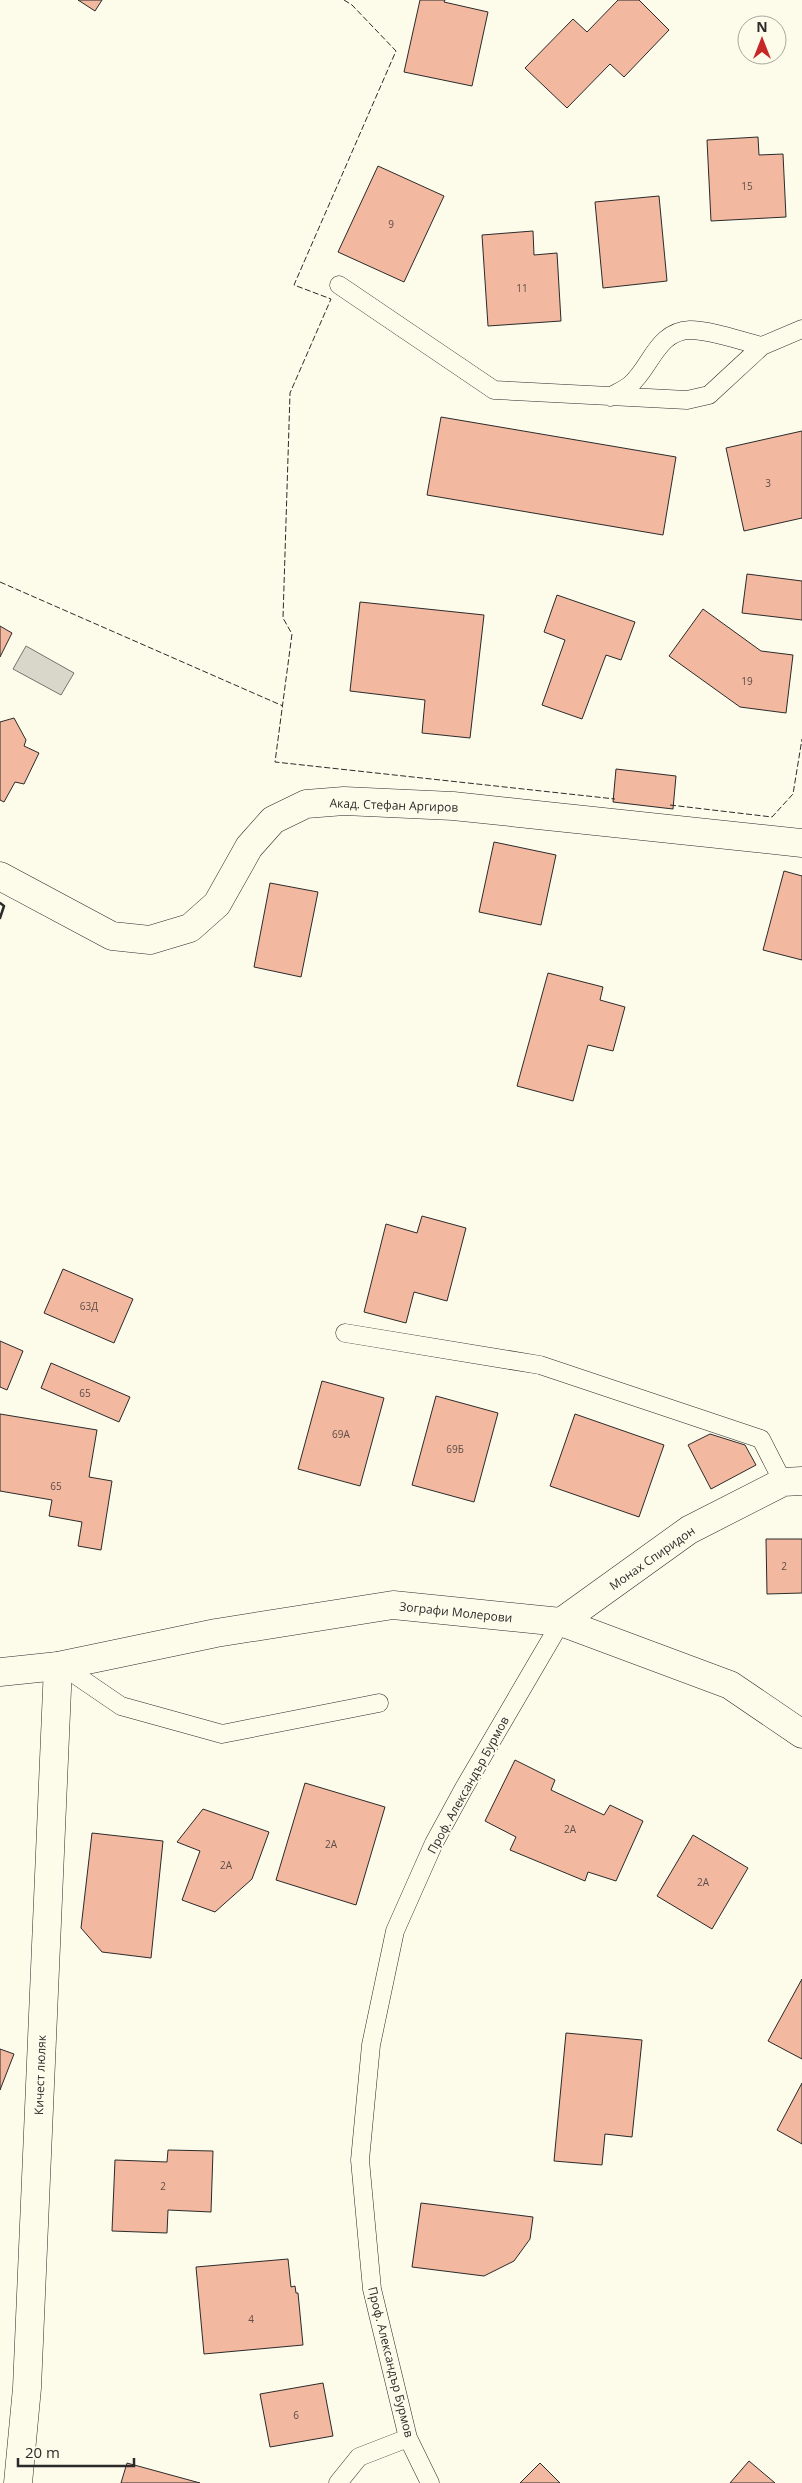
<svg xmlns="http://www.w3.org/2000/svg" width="802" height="2483" viewBox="0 0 802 2483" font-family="'Open Sans',sans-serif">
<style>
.water{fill:#d8d7c9;stroke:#74746e}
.building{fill:#f2b8a0;stroke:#2b2b2b}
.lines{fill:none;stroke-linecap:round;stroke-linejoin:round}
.lane-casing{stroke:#2b2b2b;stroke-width:19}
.street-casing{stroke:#2b2b2b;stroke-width:29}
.secondary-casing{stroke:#2b2b2b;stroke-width:29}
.lane{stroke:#fdfbea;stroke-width:18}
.street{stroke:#fdfbea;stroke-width:28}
.secondary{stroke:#fdfbea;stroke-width:28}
.fence{stroke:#2b2b2b;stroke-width:1;stroke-dasharray:6 2.5;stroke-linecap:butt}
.wall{stroke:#2b2b2b;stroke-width:2.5}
.labels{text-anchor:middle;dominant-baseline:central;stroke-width:4;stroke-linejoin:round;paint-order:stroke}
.number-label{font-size:10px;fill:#5d4e48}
.street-label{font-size:12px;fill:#2b2b2b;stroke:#fdfbea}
</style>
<rect width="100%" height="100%" fill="#fdfbea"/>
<path class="water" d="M26 646 74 673 61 695 13 669Z"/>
<path class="building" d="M78 0H102L95 11Z
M420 0H445L444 2 488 12 472 86 404 72Z
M618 0H639L669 30 624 77 610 64 567 108 525 68 573 19 587 32Z
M758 137 759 155 783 154 786 217 711 221 707 140Z
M378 166 444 196 404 282 338 252Z
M659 196 667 281 603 288 595 202Z
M533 231 534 255 557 253 561 321 488 326 482 235Z
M441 417 676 457 663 535 427 495Z
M802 431V518L744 531 726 448Z
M747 574 802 581V620L742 613Z
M557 595 635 622 621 660 606 655 582 719 542 705 565 640 544 632Z
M360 602 484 615 470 738 422 733 425 700 350 691Z
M703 609 761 651 793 655 786 713 740 707 669 656Z
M0 626 12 633 0 657Z
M14 718 26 740 24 746 39 753 24 784 15 782 4 802 0 800V722Z
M616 769 676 776 673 809 613 802Z
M494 842 556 855 541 925 479 912Z
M784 871 802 876V960L763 950Z
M270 883 318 892 301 977 254 967Z
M548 973 603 987 600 1000 625 1007 613 1051 588 1045 573 1101 517 1086Z
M422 1216 466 1228 447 1301 414 1292 406 1323 364 1312 386 1224 417 1233Z
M63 1269 133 1299 114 1343 44 1313Z
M0 1341 23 1351 7 1390 0 1387Z
M51 1363 130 1397 119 1422 41 1388Z
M322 1381 384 1398 360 1486 298 1469Z
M436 1396 498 1413 474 1502 412 1485Z
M0 1414 97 1430 89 1477 112 1481 101 1550 78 1546 82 1522 49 1516 52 1500 0 1491Z
M575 1414 664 1445 639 1517 550 1486Z
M710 1434 745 1445 756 1465 711 1489 688 1445Z
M766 1539H802V1593L767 1594Z
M515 1760 555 1780 551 1790 604 1815 610 1805 643 1821 616 1881 588 1872 585 1881 510 1850 516 1837 485 1821Z
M305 1783 385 1807 356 1905 276 1880Z
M203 1809 269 1832 252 1879 215 1912 182 1900 200 1851 177 1842Z
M92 1833 163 1841 151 1958 102 1952 81 1928Z
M693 1835 748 1868 712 1929 657 1896Z
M802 1979V2059L768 2041Z
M566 2033 642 2040 632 2137 605 2134 602 2165 554 2161Z
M0 2049 14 2054 0 2090Z
M802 2083V2144L777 2130Z
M168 2150 213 2151 211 2212 168 2210 167 2233 112 2231 115 2160 167 2162Z
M421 2203 533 2217 530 2239 514 2261 484 2276 412 2267Z
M288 2259 291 2287 295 2286 296 2293H298L303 2345 204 2354 196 2267Z
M323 2383 333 2436 270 2447 260 2394Z
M749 2461 775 2483H730Z
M127 2463 200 2483H121Z
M540 2463 560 2483H520Z"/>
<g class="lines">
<g class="lane-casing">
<path id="lane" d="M339 285 494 390 687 400 709 395 762 346 802 329
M610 397C616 393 624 390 630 385 651 367 657 331 690 330 711 330 741 341 762 346
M345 1333 540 1365 761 1439 783 1482
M61 1665 121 1706 222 1734 379 1703
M338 2483 359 2457 408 2438
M430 2483 408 2438 372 2289 360 2160 371 2045 395 1931 434 1843 464 1788 561 1622"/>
</g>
<g class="street-casing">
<path id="street" d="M0 876 112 936 150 940 190 928 217 904 249 847 273 820 306 804 344 801 453 806 802 843
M561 1622 689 1530 783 1482 802 1481
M18 2483 27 2388 58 1666"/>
</g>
<g class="secondary-casing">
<path id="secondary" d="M0 1672 58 1666 216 1633 393 1605 561 1622 730 1685 802 1734"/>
</g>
<use href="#lane" class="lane"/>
<use href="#street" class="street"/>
<use href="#secondary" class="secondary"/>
<path class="fence" d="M344 0 352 5 396 51 294 285 331 299 290 393 283 618 292 634 275 762 615 799
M0 582 283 706
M670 805 772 817 793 794 802 739"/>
<path class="wall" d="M0 903 4 906 0 918"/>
</g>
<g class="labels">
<g class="number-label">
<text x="747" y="186">15</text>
<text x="391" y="224">9</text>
<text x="522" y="288">11</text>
<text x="768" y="483">3</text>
<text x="747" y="681">19</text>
<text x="89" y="1306">63Д</text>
<text x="85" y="1393">65</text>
<text x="341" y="1434">69А</text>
<text x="455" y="1449">69Б</text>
<text x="56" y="1486">65</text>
<text x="784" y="1566">2</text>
<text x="570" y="1829">2А</text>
<text x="331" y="1844">2А</text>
<text x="226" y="1865">2А</text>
<text x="703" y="1882">2А</text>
<text x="163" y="2186">2</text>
<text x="251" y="2319">4</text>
<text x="296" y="2415">6</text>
</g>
<g class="street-label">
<text transform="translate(394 805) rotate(2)">Акад. Стефан Аргиров</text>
<text transform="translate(652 1558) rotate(-35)">Монах Спиридон</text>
<text transform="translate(456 1612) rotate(6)">Зографи Молерови</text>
<text transform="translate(468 1785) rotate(-61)">Проф. Александър Бурмов</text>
<text transform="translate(40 2075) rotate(-88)">Кичест люляк</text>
<text transform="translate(391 2362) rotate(76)">Проф. Александър Бурмов</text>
</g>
</g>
<g transform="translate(762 40)"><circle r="24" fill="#fdfbea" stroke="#a9a89e"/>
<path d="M0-4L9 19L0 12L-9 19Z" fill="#c62828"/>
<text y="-8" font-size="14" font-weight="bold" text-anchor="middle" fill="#2b2b2b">N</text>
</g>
<path d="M18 2458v8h116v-8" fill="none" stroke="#2b2b2b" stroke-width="2.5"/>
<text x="25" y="2458" font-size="15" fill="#2b2b2b" stroke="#fdfbea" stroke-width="4" paint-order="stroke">20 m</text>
</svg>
